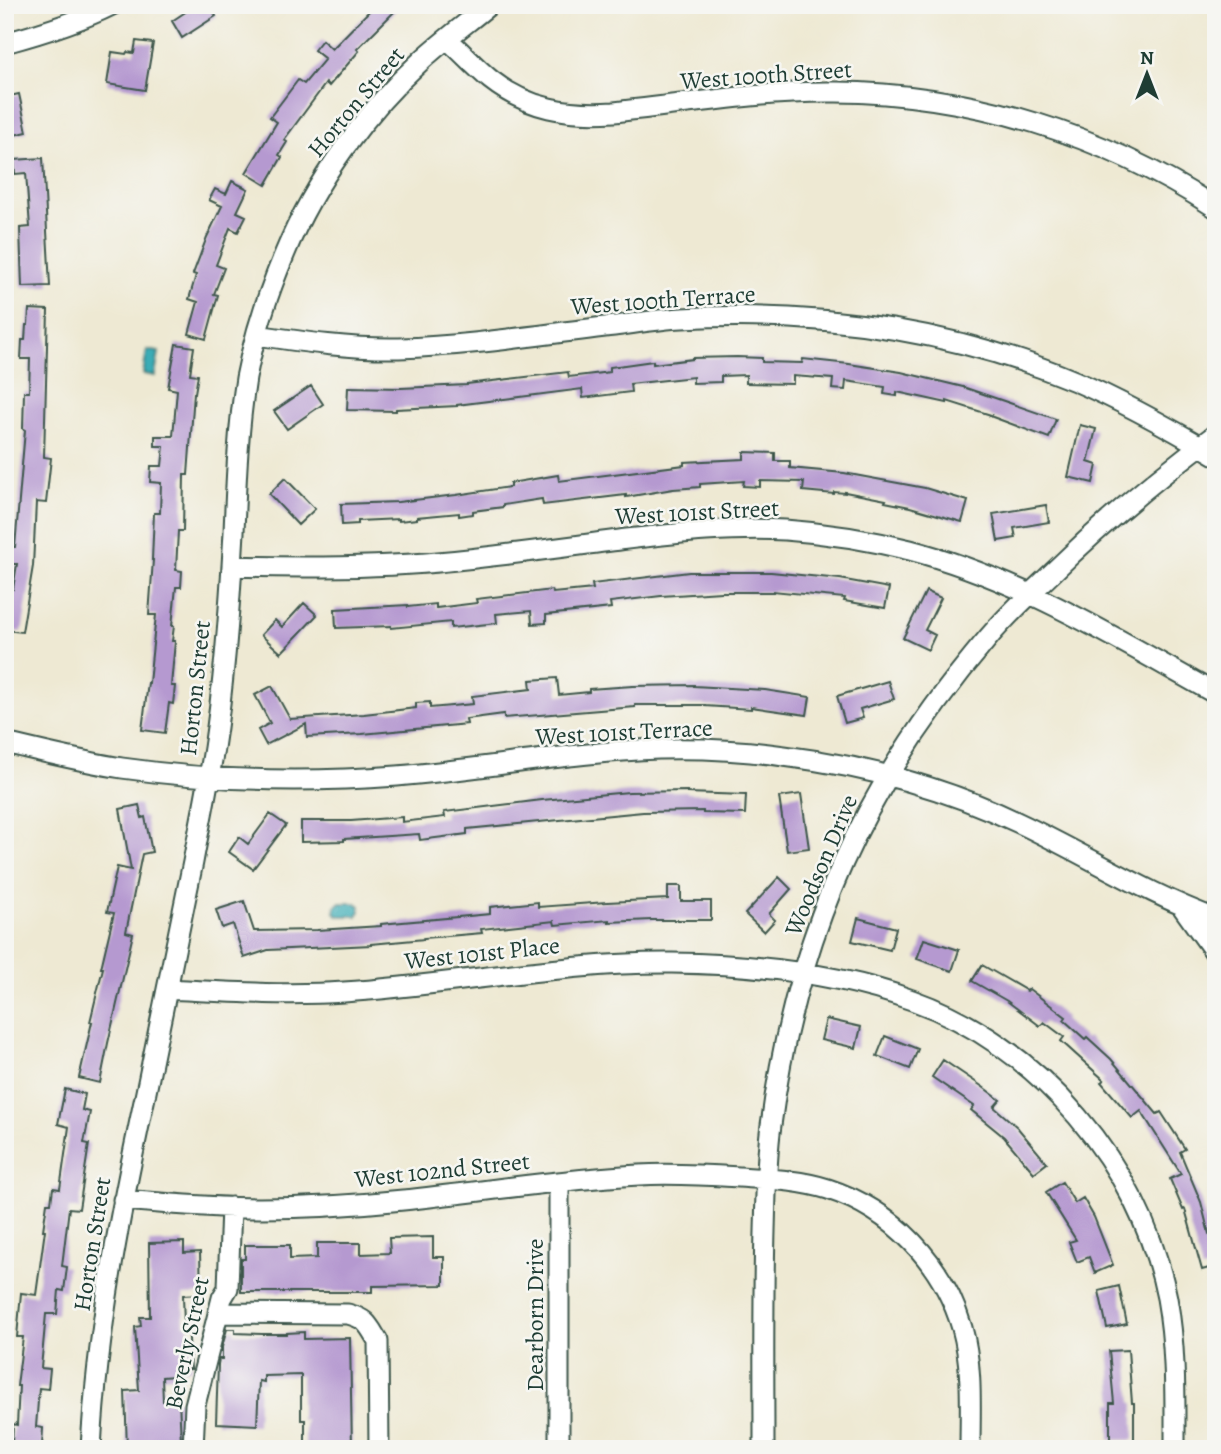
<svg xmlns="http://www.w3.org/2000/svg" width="1221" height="1454" viewBox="0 0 1221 1454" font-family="Alegreya,serif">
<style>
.water{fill:#3bacb6;stroke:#2d7475;stroke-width:2}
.building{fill:#b599d0}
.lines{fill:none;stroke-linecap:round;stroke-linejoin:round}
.minor-casing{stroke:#3e574c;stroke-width:23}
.minor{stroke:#fff;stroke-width:19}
.labels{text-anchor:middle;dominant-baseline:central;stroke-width:5;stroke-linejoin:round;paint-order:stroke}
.street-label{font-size:24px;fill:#1f3d34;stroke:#f6f6f2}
</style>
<rect width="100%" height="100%" fill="#f6f6f2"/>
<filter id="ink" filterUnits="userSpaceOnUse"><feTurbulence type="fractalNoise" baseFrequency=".0143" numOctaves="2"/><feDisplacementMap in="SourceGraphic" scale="14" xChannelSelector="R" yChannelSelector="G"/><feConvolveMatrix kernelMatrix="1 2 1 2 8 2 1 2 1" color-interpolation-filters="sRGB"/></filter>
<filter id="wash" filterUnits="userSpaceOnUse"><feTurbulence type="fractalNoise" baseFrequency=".00686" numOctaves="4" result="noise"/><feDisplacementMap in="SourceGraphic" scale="28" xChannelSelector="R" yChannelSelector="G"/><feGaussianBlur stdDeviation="1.57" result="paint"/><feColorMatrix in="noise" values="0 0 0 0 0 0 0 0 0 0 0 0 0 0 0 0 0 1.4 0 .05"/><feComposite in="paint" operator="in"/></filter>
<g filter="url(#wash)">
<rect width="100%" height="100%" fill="#eee9d3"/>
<path class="water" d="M147 350 159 352 155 376 143 374Z
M339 903H356L360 906V911L357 916H338L335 912V907Z"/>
<g id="blocks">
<path class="building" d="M196 5H209L216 16 182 38 172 21Z
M375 5H401L357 49 359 51 329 86 326 83 284 140 287 142 279 155 282 157 266 185 246 173 277 122 270 117 298 80 304 84 325 59 314 50 322 40 332 49Z
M136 41 153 43 145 90 107 84 112 52 126 54 127 52 134 53Z
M19 94 27 132 14 135 11 119 5 120V97Z
M43 158 50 286 22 287 20 228 30 227 26 173 15 174 14 160Z
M232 181 248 189 237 212 246 216 238 232 230 228 216 265 224 268 214 294 218 295 206 339 189 334 198 302 189 299 196 275 193 274 207 237 222 206 209 200 215 189 226 194Z
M29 309 48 310 44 457 51 458 46 503 36 502 33 566 22 632 5 630V599L6 592 9 593 10 588 13 589 17 564H9L10 547H15L25 430 23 429 24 392H29L30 359H21L22 340H25L26 325H28Z
M176 344 194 347 190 374 198 375 195 393H194L188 475H184L183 531H178L176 570 182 571 181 587H176L172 626H174L172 641H175L171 686H175L173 704 169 703 165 733 142 730 148 683H149L156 615H149L153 560H152L154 513H160L161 483 150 482 151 466H162L164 446H155V436H173L177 390 168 388Z
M737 357 762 358V362L802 363 803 359 849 364 901 372 963 387 1056 419 1049 438 990 416 991 415 947 401V403L897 392V396L884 394 885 387 846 381 845 390 832 389 833 379 793 376V384L746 383V375L721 376V382L693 383V377L630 384 631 392 583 398 582 389 457 405V406L396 409V411L347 410 348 387 401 388 467 385V384L568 372 569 377 610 372V367L653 361V364L692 359V358Z
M311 386 323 404 287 429 274 411Z
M1080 425 1096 429 1088 462 1097 465 1093 483 1068 477Z
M744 452 775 453V461H790V468L844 473 925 488 968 501 962 522 910 507 885 502 886 500 845 492V493L834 492V494L803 491 804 482 760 481V487L743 486 744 481 700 484V487L673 489 626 497V495L543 505 542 499 503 505V507L473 511V514L459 516V513L417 517V519L399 521V519L358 521V524L342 525 341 504 398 502 456 495 510 487V483L558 475 559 481 684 465V462L744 459Z
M285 478 315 509 298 525 269 494Z
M1046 505 1049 522 1014 528 1016 538 998 541 993 514Z
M689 572H771L840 579 889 588 885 608 844 601 845 598 773 591V592H721L661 596 610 602 611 608 546 615V623L532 624 531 611 496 614 497 623 451 628V622L391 628V626L336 628 335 609 408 605V607L436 604V608L477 603 476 599 552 590 553 593 593 589 592 584Z
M926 591 941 598 925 630 935 635 928 650 903 638Z
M304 603 317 615 281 653 261 635 275 620 282 627Z
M557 678 559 695 589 692V689L633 686 694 685V686L765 690 810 697 807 715 751 707V709L705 706V705H635V707L504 718V714L466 719 467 724 362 734 307 737 306 724 266 745 258 730 270 723 255 695 272 686 290 719 364 714 416 708V703L430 702V708L473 704 472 696 531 689 530 680Z
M888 681 894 699 860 709 863 718 845 723 837 696Z
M687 791V793L746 795 745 814 703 813V811L643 812 467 829V834L420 840 419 834 344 839V841L301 842V821H351L402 817V822L445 817 444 812 542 800 629 792Z
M801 794 809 848 787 851 779 797Z
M139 805 142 818 145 817 152 852 142 854 126 932 133 934 108 1043 100 1083 79 1078 92 1022H90L103 968H101L114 913 107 912 117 867 131 870 120 809Z
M270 814 286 825 253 869 229 852 239 837 248 844Z
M779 877 791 889 769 914 775 920 764 932 745 914Z
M668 886H681V901H711V920H652L609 922V920L555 925 554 921 481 929 482 933 424 938 425 939 371 944V945L268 950 244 958 233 924 222 928 216 910 244 901 254 931 317 930 381 926V924L490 914V907L538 902V907L607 902 668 899Z
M858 918 896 928 890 950 852 941Z
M924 939 959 950 952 971 917 959Z
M982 965 1027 991 1029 989 1066 1017 1064 1020 1085 1039 1087 1037 1111 1059 1157 1114 1161 1112 1185 1149 1180 1152 1201 1202 1209 1234 1216 1232V1266L1202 1270 1185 1209 1183 1210 1170 1179 1181 1174 1141 1111 1132 1118 1101 1082 1104 1080 1061 1041 1064 1037 1044 1022 1040 1026 1007 1001 972 981Z
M826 1019 861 1027 856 1048 821 1040Z
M885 1036 918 1049 910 1069 877 1056Z
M943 1060 983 1087 1000 1100 994 1107 1017 1127 1047 1163 1034 1173 1004 1137 971 1110 974 1106 932 1077Z
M65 1089 85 1094 82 1110 90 1112 84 1143 89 1144 79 1209 69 1208 62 1266 67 1267 64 1291 59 1290 57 1314H46L41 1368 50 1369 48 1389 39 1388 36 1427 43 1428 42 1446 12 1444 13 1424 17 1425 19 1386H17L23 1337H17L21 1293 36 1295 45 1230H43L47 1203H51L53 1188 60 1189 69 1127 58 1124Z
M1062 1182 1075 1203 1083 1198 1094 1217 1113 1265 1095 1273 1089 1257 1077 1262 1069 1242 1076 1240 1046 1192Z
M433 1237V1257H444V1285L372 1286V1292H241V1259H245V1245H290V1259L317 1258V1243H361V1254L390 1253 389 1238Z
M184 1242V1253L200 1252 201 1294 183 1295 184 1325H188L191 1369 175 1370V1376L162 1377 163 1401 179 1400 181 1442 166 1443V1449H127L125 1391 139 1390 135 1327 141 1326 140 1317H150L149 1243Z
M1119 1286 1127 1324 1107 1328 1099 1291Z
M227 1329H235V1333L262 1334H287V1333L304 1332V1339L350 1338 352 1449H305V1420H301V1375L264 1376V1382L259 1381 257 1425 216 1423 218 1364 219 1359H222V1347Z
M1128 1350 1132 1403H1134V1440H1110V1403H1114L1109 1351Z"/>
</g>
</g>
<g filter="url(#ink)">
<use href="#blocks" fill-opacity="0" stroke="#3e574c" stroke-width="2"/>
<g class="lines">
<g class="minor-casing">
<path id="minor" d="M447 39C462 52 475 67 491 80 528 109 568 115 614 112 687 104 763 91 836 92 971 93 1103 134 1216 208
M5 43C42 33 78 22 112 5
M257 335C304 342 351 349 399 348 471 346 543 334 614 326 637 323 660 319 682 318 818 311 950 329 1075 381 1124 402 1170 428 1216 455
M232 566C301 568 369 568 438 562 501 556 564 547 627 539 679 533 733 527 785 530 827 533 870 540 910 550 1021 579 1117 639 1216 694
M5 743C44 752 83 762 122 768 213 781 305 783 397 776 485 769 572 752 659 749 701 748 743 750 784 756 864 766 946 788 1019 823 1085 854 1147 894 1216 919
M1183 908 1216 954
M167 989C226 992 285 996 344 992 454 985 563 962 672 963 752 964 838 973 912 1000 1039 1045 1141 1166 1167 1298 1176 1348 1175 1398 1175 1449
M559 1182V1449
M123 1200C169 1204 214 1208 260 1208 308 1208 355 1205 403 1200 481 1192 560 1179 639 1175 673 1173 706 1175 739 1177 769 1179 800 1180 828 1189 893 1210 943 1263 962 1328 973 1367 970 1409 970 1449
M218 1313 348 1314C367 1319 368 1325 378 1341L379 1449
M91 1449C97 1330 120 1213 145 1097 161 1019 177 941 193 862 200 824 208 786 214 748 225 677 230 604 234 532 236 481 238 429 246 378 254 336 268 293 285 253 314 182 367 110 423 59 444 40 467 23 489 5
M193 1449 195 1405 222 1298 228 1288 231 1207
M764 1449C764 1376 763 1304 765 1231 766 1196 766 1160 771 1125 785 1017 816 909 868 812 901 750 943 691 988 638 1007 615 1029 595 1050 575 1103 523 1156 478 1216 434"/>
</g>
<use href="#minor" class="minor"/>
</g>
</g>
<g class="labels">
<g class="street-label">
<text transform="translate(766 75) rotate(-4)">West 100th Street</text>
<text transform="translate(356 102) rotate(-50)">Horton Street</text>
<text transform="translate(663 300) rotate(-4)">West 100th Terrace</text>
<text transform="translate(697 512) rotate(-3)">West 101st Street</text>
<text transform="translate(195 688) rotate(-84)">Horton Street</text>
<text transform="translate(624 732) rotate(-3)">West 101st Terrace</text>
<text transform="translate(821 865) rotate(-67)">Woodson Drive</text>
<text transform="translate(482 953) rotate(-6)">West 101st Place</text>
<text transform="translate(442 1170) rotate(-6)">West 102nd Street</text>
<text transform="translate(92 1244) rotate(-81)">Horton Street</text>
<text transform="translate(535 1315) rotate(-90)">Dearborn Drive</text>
<text transform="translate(187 1343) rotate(-78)">Beverly Street</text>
</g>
</g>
<rect width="1221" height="1454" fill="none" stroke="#f6f6f2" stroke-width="28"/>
<g transform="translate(1147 74)" stroke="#f6f6f2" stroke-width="5" paint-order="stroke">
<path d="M0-5L12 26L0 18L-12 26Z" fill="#1f3d34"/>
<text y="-10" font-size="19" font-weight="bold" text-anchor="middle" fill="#1f3d34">N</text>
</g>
</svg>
